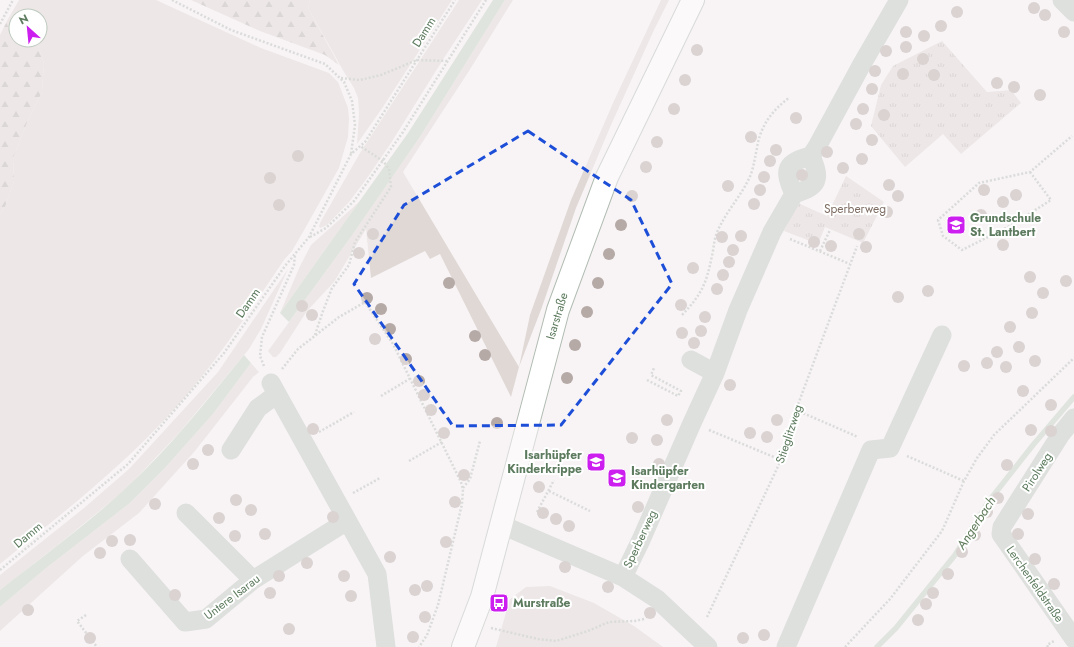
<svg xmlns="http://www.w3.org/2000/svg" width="1074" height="647" viewBox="0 0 1074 647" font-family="Jost,sans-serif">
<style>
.grass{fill:#e0d8d5}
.forest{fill:url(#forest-firs)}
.park{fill:url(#park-tufts)}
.water{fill:#c4d1c1}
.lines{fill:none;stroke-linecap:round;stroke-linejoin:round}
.stream{stroke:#c4d1c1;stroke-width:5.5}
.major-casing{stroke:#b1bcb2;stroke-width:24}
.path{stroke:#b6beb6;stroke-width:2.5;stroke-dasharray:2 2;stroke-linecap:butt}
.minor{stroke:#bec7be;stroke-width:19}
.major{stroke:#fff;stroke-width:22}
.tree{fill:#b5aaa6}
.marked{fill:none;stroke:#1d4ed8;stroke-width:3;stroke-dasharray:8 5;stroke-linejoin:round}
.labels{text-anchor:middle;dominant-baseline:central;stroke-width:4;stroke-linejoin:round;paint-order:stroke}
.street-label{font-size:12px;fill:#5d7b5e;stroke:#fff}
.park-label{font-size:12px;fill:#7e6e64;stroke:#fff}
.poi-label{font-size:12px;font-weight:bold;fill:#5d7b5e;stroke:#fff;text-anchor:start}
.water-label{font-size:13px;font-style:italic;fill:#607c5b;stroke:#fff}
</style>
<defs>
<pattern id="forest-firs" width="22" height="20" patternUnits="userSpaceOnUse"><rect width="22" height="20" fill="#e0d8d5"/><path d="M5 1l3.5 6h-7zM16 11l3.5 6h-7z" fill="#b9b4b0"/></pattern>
<pattern id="park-tufts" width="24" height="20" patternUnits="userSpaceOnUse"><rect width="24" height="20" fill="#e0d8d5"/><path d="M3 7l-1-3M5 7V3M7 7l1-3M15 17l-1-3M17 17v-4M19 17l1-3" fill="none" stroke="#b9b4b0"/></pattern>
</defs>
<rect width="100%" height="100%" fill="#f8f4f6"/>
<path class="grass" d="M19 0H156L261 48 329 73 338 82 348 108 349 119 348 137 339 168 303 232 292 251 284 260C248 313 213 368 168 416 117 471 58 517 0 564V215L5 207 14 181 13 158 28 120 42 92 44 64 37 42 35 40H40V16H16V22L13 20 8 19Z
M310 0H452L383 107 357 144 359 114 358 98 354 88 344 72 308 8Z
M459 0H482L444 58 391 143 365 181 349 202 327 225 320 228 319 226 321 221 360 153Z
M505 0H513L469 71 403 172 519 367 530 315 571 200 613 103 661 0H669L654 30 611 125 576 208 542 307 519 367 511 397 440 254 430 259 425 251 371 278 366 229 334 282 307 311 280 353 276 357H273L268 351 351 237 420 137Z
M359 202 280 313 300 266 311 245Z
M288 269 261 329 249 349 179 433 126 489 64 540 0 590V575L84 508 129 469 218 372Z
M251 363 259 372 253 377 195 451 139 513 83 556 0 631V607L45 569 130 503 164 469 213 414Z
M550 586 594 603 634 626 663 647H496L510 599 526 587Z"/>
<path class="forest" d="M191 0H310L308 8 339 65 325 55 260 31Z
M8 19 13 20 16 22V40H35L37 42 44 64 42 92 28 120 13 158 14 181 5 207 0 215V35Z"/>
<path class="park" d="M942 41 987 92 1011 90 1021 103 961 154 943 134 905 167 871 126 881 85 893 66Z
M846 176 884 202 863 243 825 227 818 244 784 231 798 203 827 216Z"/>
<path class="water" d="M493 0H505L420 137 351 237 289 322 280 313 408 133Z
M244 355 251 363 213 414 164 469 130 503 45 569 0 607V590C42 557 86 525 125 489 169 449 207 400 244 355Z"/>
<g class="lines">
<path class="stream" d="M877 647 896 628 955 555 989 501 1033 445 1074 397"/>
<g class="major-casing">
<path id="major" d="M463 647 482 597 558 310 607 177 693 0"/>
</g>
<path class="path" d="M172 0 231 30 325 64 344 82 352 101 355 125 351 154
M0 24 13 0
M341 78 360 80 381 75 417 60 448 61
M1030 172 1051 200 1010 226 962 250 943 236 938 220 979 183 1030 172 1072 136
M310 237 326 228 354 201 403 132 486 0
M790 239 850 264
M820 251 830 230
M682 315C702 294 706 284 712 256 714 247 714 238 718 230 727 210 743 194 751 174 754 165 755 157 757 148 760 127 772 110 789 98
M315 335 323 311 332 288 349 265 355 242 391 187 389 169 383 161 360 146
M264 366 260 356 262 337 294 265 295 255
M282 369 298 349 339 317 365 302 393 344 461 482 463 489 462 504 438 605 427 635 419 647
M647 380 678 396 681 391 651 375 654 368
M381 396 411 378
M796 410 858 437
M709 430 781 460
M319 432 354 412
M907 456 964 481
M409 461 442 442
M463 488 470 479 480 441
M549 491 590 511
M353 493 380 478
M537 512 554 480
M0 570 128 464 224 353 285 266 309 237 351 154 365 142 455 0
M86 615 77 621 97 647
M707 617 781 460 796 410 857 246
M491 628 538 639 556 641 588 631 609 622 635 621 644 619
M845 647 890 599 942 531 964 481 977 458 994 435 1074 358
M1048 647 1047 645 1054 641"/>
<path class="minor" d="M1062 0 1074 12
M811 156 818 145 862 64 899 0
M811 156C821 180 819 186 794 194 783 169 785 163 811 156Z
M691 360 715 373
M271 383 377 574 386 647
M1074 418 1061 434 1002 527 1001 534 1074 639
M231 450 258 408 277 394
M186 513 253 580
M502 525 623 577 657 599 708 647
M130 559 185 622 206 619 253 580 347 521
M623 577 641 540 692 423 715 373 738 310 772 232 794 194
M786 647 871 450 890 448 942 335"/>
<use href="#major" class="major"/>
</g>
<g class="tree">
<circle cx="1034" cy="8" r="6"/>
<circle cx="957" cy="12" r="6"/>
<circle cx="1045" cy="15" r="6"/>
<circle cx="941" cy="26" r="6"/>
<circle cx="906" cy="32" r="6"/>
<circle cx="1064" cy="32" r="6"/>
<circle cx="924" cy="36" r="6"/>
<circle cx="906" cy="47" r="6"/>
<circle cx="697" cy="50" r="6"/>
<circle cx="886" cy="51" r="6"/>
<circle cx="923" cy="59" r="6"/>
<circle cx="875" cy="71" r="6"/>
<circle cx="903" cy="74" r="6"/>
<circle cx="934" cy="75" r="6"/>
<circle cx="685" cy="80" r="6"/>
<circle cx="997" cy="83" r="6"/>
<circle cx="1014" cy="87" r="6"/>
<circle cx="872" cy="89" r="6"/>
<circle cx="1040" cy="95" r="6"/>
<circle cx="674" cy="109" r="6"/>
<circle cx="863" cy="109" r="6"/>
<circle cx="884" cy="115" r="6"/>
<circle cx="796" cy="118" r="6"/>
<circle cx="856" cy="124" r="6"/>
<circle cx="751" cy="137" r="6"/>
<circle cx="872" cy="140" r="6"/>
<circle cx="657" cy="142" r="6"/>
<circle cx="776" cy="150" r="6"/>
<circle cx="827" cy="152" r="6"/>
<circle cx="298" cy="156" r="6"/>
<circle cx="862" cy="159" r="6"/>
<circle cx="770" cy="161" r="6"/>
<circle cx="646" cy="167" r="6"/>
<circle cx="843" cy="168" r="6"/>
<circle cx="802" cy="175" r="6"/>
<circle cx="764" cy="177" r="6"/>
<circle cx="270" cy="178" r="6"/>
<circle cx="889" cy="185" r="6"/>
<circle cx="728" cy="186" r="6"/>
<circle cx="760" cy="190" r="6"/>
<circle cx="984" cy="190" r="6"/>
<circle cx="1016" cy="195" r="6"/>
<circle cx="632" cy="196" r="6"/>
<circle cx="898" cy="196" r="6"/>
<circle cx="1003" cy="202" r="6"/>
<circle cx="754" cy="204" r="6"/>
<circle cx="279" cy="205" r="6"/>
<circle cx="887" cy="212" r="6"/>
<circle cx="981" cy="215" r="6"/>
<circle cx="621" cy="225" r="6"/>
<circle cx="373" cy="234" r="6"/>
<circle cx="859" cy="234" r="6"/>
<circle cx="741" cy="236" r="6"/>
<circle cx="722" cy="237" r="6"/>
<circle cx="814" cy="242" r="6"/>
<circle cx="1003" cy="245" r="6"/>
<circle cx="831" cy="246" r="6"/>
<circle cx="866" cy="247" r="6"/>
<circle cx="733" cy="250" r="6"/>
<circle cx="359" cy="253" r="6"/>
<circle cx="609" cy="254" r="6"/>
<circle cx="729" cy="262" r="6"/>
<circle cx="693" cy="268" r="6"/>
<circle cx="723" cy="275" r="6"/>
<circle cx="1030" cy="277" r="6"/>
<circle cx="1066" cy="281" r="6"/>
<circle cx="449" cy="283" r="6"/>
<circle cx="598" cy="283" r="6"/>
<circle cx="717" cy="289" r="6"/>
<circle cx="928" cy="291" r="6"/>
<circle cx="1043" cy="293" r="6"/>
<circle cx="898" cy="297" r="6"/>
<circle cx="367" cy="298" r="6"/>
<circle cx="681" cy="305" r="6"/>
<circle cx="302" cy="306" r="6"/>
<circle cx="381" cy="309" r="6"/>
<circle cx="587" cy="312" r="6"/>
<circle cx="1032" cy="313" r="6"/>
<circle cx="312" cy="315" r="6"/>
<circle cx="705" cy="317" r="6"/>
<circle cx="1010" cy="327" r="6"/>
<circle cx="390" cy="329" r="6"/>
<circle cx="701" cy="331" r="6"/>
<circle cx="682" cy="333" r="6"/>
<circle cx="475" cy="336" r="6"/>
<circle cx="375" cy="339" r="6"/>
<circle cx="694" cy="343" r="6"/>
<circle cx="575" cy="345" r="6"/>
<circle cx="1019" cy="347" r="6"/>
<circle cx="997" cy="352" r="6"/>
<circle cx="485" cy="355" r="6"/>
<circle cx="406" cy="359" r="6"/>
<circle cx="1035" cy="361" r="6"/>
<circle cx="987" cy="363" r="6"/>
<circle cx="964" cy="366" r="6"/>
<circle cx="1006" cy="367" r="6"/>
<circle cx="567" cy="378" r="6"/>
<circle cx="419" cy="381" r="6"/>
<circle cx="730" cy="385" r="6"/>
<circle cx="1023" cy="391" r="6"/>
<circle cx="424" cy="395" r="6"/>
<circle cx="1051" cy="405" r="6"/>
<circle cx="431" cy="410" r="6"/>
<circle cx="667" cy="420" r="6"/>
<circle cx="777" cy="420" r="6"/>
<circle cx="497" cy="423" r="6"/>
<circle cx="313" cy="429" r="6"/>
<circle cx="1031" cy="430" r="6"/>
<circle cx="1051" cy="431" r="6"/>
<circle cx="444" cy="433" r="6"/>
<circle cx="750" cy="433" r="6"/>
<circle cx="767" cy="437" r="6"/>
<circle cx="632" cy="438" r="6"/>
<circle cx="657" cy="440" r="6"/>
<circle cx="208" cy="450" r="6"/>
<circle cx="193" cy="464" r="6"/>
<circle cx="659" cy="464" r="6"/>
<circle cx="1007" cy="465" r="6"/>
<circle cx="464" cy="475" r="6"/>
<circle cx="539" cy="487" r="6"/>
<circle cx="998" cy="498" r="6"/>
<circle cx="236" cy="500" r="6"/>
<circle cx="455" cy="502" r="6"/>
<circle cx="155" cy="504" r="6"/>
<circle cx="638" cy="507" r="6"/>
<circle cx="251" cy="510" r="6"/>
<circle cx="987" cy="512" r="6"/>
<circle cx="543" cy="513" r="6"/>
<circle cx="1028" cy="514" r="6"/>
<circle cx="333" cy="517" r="6"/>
<circle cx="219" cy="518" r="6"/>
<circle cx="556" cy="519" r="6"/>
<circle cx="569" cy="526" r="6"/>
<circle cx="265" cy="534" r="6"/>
<circle cx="1018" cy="534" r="6"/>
<circle cx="975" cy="535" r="6"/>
<circle cx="235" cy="536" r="6"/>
<circle cx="130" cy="540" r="6"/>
<circle cx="112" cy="541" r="6"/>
<circle cx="446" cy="542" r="6"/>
<circle cx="962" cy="552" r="6"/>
<circle cx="100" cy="553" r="6"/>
<circle cx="390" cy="557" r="6"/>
<circle cx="1035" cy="559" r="6"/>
<circle cx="307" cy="563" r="6"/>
<circle cx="565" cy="567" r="6"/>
<circle cx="948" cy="574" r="6"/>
<circle cx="279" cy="576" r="6"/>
<circle cx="344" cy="576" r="6"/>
<circle cx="1054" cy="584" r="6"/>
<circle cx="427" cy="586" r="6"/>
<circle cx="608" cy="587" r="6"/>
<circle cx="415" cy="590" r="6"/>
<circle cx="270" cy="593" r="6"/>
<circle cx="933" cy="593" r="6"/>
<circle cx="175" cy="595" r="6"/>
<circle cx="351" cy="596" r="6"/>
<circle cx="926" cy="604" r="6"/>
<circle cx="28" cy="610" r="6"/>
<circle cx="650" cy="613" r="6"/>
<circle cx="425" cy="617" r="6"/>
<circle cx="918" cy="620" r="6"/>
<circle cx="289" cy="629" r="6"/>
<circle cx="764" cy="635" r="6"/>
<circle cx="413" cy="637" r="6"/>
<circle cx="90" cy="638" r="6"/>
<circle cx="743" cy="638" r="6"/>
</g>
<path d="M0 0H1074V647H0ZM528 131 631 200 672 284 561 425 453 426 354 284 404 205Z" fill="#f8f4f6" fill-opacity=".55" fill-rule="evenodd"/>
<path class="marked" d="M528 131 631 200 672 284 561 425 453 426 354 284 404 205Z"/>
<defs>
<g id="school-square" transform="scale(1)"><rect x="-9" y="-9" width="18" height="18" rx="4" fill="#cc1eee" stroke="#fff"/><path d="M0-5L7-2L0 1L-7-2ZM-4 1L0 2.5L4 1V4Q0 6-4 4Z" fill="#fff"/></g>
<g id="bus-square" transform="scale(1)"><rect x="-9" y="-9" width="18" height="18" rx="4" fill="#cc1eee" stroke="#fff"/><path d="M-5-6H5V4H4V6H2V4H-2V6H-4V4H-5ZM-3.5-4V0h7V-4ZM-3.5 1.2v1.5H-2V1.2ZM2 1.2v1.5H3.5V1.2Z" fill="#fff"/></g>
</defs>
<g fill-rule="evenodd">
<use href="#school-square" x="956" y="225"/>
<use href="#school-square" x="596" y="462"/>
<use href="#school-square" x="617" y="478"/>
<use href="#bus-square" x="499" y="603"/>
</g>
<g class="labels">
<g class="street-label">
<text transform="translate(424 32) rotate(-58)">Damm</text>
<text transform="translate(248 303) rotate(-55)">Damm</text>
<text transform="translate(557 316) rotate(-73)">Isarstraße</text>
<text transform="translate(789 434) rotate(-72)">Stieglitzweg</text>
<text transform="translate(1037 472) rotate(-57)">Pirolweg</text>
<text transform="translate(28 535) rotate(-40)">Damm</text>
<text transform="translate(640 539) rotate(-65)">Sperberweg</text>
<text transform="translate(1035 584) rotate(55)">Lerchenfeldstraße</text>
<text transform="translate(232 597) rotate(-37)">Untere Isarau</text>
</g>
<g class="park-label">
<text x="855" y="209">Sperberweg</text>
</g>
<g class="poi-label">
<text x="970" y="218">Grundschule<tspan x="970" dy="14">St. Lantbert</tspan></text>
<text x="582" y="455" text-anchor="end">Isarhüpfer<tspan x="582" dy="14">Kinderkrippe</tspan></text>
<text x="631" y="471">Isarhüpfer<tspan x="631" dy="14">Kindergarten</tspan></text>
<text x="513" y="603">Murstraße</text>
</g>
<g class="water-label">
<text transform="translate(976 523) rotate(-57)">Angerbach</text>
</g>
</g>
<g transform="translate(28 28) rotate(333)"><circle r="19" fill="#ffffff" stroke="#becabf"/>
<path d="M0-3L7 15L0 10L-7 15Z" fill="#cc1eee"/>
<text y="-6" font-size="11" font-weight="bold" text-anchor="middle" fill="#5d7b5e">N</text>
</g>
</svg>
